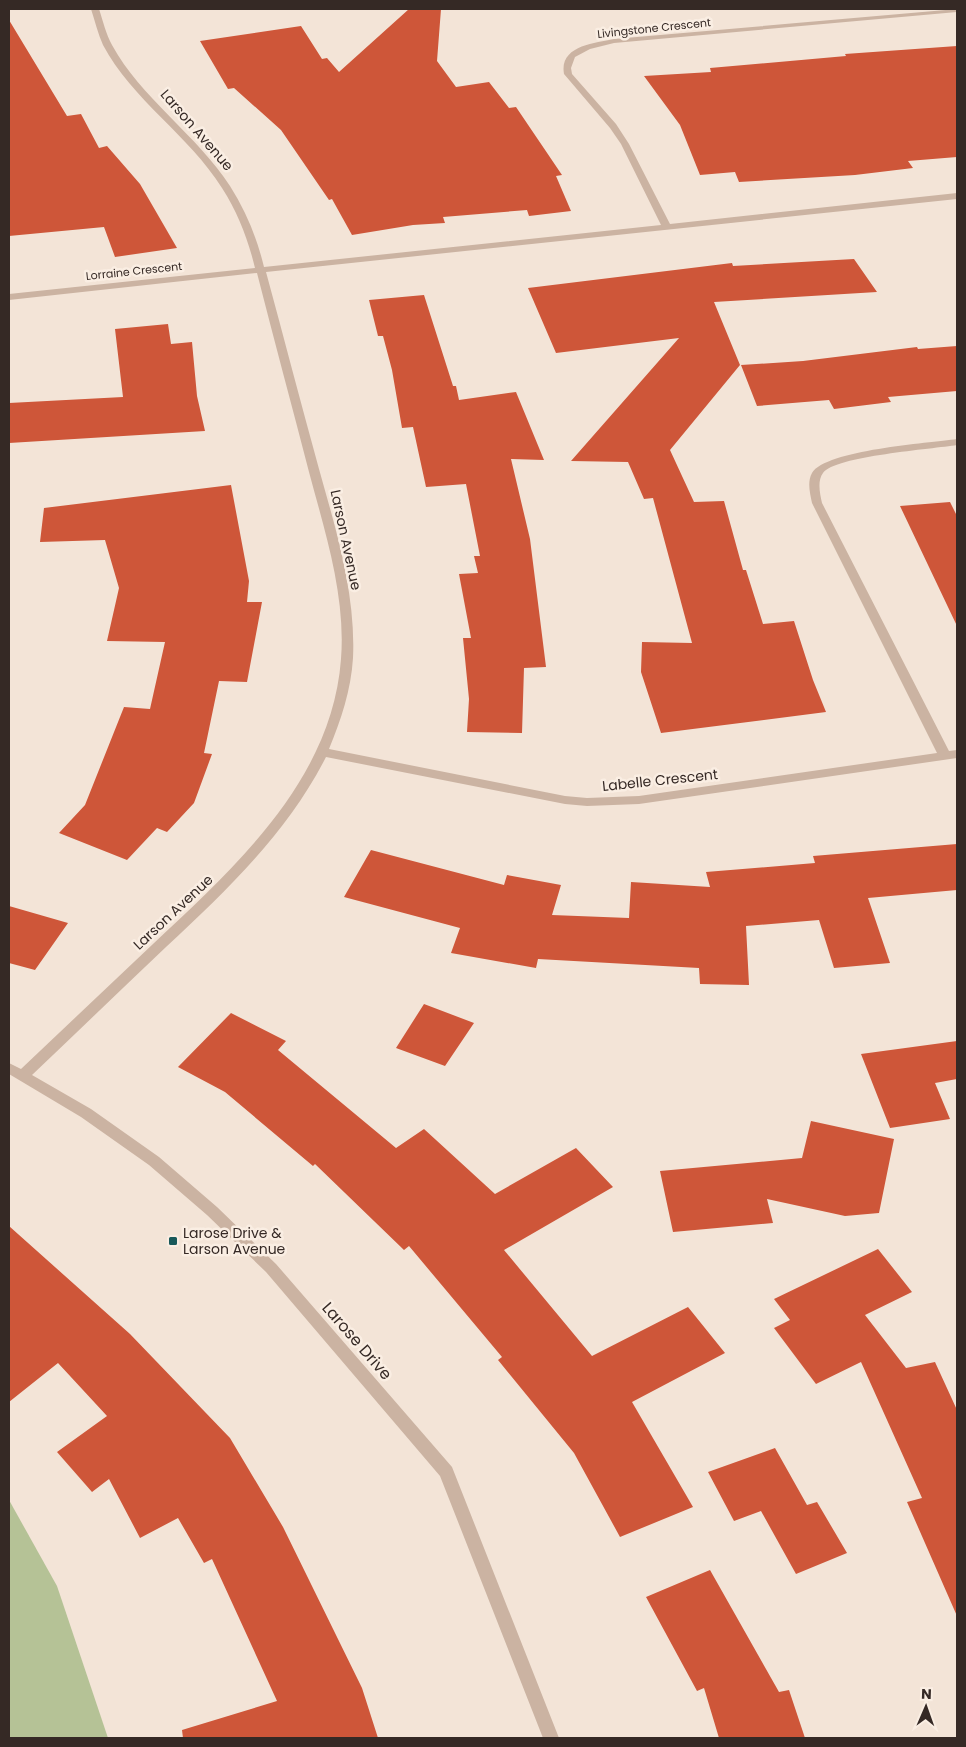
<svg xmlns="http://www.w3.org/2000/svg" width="966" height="1747" viewBox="0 0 966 1747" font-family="Poppins,sans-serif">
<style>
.green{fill:#b5c296}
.building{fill:#ce5639}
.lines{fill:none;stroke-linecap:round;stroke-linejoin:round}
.minor{fill:#cbb3a2;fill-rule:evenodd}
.poi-dot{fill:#185859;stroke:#faeee3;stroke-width:2}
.labels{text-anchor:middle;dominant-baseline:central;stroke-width:5;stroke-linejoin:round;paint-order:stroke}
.far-street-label{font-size:11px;fill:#352925;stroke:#faeee3}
.street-label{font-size:14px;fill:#352925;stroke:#faeee3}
.poi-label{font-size:14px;fill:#352925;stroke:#faeee3;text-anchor:start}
.near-street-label{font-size:16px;fill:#352925;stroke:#faeee3}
</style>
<rect width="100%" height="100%" fill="#f3e4d7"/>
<path class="green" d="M9 1500 57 1586 108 1738H9Z"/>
<path class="building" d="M409 9H441L437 61 456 87 489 82 509 108 516 107 562 175 556 176 571 211 529 216 527 210 443 217 445 223 413 225 352 235 332 199 329 200 281 130 234 88 228 89 200 41 301 26 322 59 327 58 339 72Z
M9 20 67 116 81 114 99 148 107 146 140 184 177 248 115 257 104 227 9 236Z
M957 46V157L908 161 913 168 855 175 739 182 735 172 700 175 680 125 644 76 711 72 710 68 846 56 845 54Z
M854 259 877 292 714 302 740 365 670 450 694 502 724 501 743 570H746L763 624 794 621 813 680 826 712 661 733 641 672 642 642 692 643 653 498 644 499 628 462 571 461 679 338 556 353 528 288 732 263 733 266Z
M424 295 453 386H456L459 400 516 392 544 460 511 459 530 539 546 667 524 668 522 733 467 732 469 699 463 638H471L459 574 478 573 474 556H480L466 484 426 487 413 427 402 428 392 370 383 336H378L369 300Z
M168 324 171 344 192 342 197 396 205 431 9 443V403L123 397 115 329Z
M957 346V391L888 397 891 402 834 409 829 400 757 406 741 365 803 361 917 347 918 349Z
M231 485 249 581 247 602H262L247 682 219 681 204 753 212 754 194 803 167 832 157 828 127 860 59 833 85 805 124 707 150 709 165 642 107 641 119 588 105 540 40 542 44 508Z
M950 502 957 516V626L900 506Z
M957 844V890L868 898 890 963 834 968 819 920 746 926 749 985 700 984 699 968 538 959 536 968 451 953 460 928 344 897 371 850 504 885 507 875 561 885 552 915 629 918 631 882 710 887 706 872 815 863 813 856Z
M9 906 68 923 35 970 9 963Z
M424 1004 474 1023 445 1066 396 1048Z
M231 1013 286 1041 278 1050 396 1148 424 1129 495 1194 576 1148 613 1187 504 1250 592 1356 688 1307 725 1353 632 1402 693 1507 620 1537 574 1453 498 1360 502 1357 409 1246 404 1250 315 1164 313 1166 225 1092 178 1067Z
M957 1041V1079L935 1083 950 1119 890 1128 861 1054Z
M811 1121 894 1139 879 1213 845 1216 767 1199 773 1223 673 1232 660 1171 802 1158Z
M9 1226 130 1334 230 1438 283 1527 362 1688 378 1738H183L182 1730 277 1701 212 1559 204 1563 178 1518 140 1538 109 1479 92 1492 57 1452 107 1416 58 1363 9 1402Z
M878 1249 912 1292 865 1315 906 1368 935 1362 957 1410V1616L907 1502 922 1498 861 1362 816 1384 774 1328 790 1320 774 1299Z
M775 1448 807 1505 817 1502 847 1553 796 1574 761 1511 734 1521 708 1472Z
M710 1570 779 1692 789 1690 805 1738H719L704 1688 697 1691 646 1597Z"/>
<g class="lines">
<path class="minor" d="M91 9H99C103 21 106 34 112 45 140 97 198 136 230 186 246 211 257 238 264 267L661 225 621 144 610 128 564 74C559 46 594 43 614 39L957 9V12L614 43 590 49 575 57 571 68 572 74 616 124 629 144 670 224 957 193V199L266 272C284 338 301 404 319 469 336 530 356 594 353 658 351 690 341 720 329 749L565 796 587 798 639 796 937 753 812 503C810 493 807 482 812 473 826 450 928 443 957 439V445C933 449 835 456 823 473 817 481 820 494 822 503L949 751 957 750V758L639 804 587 806 565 804 326 757C288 832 227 890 166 947 121 990 77 1032 32 1075L91 1109 159 1157 217 1207 276 1264 452 1467 559 1738H543L440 1476 266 1272 207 1215 149 1165 81 1117 9 1074V1063L21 1069C65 1027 109 986 153 944 236 866 332 780 341 659 346 596 325 532 309 472 292 406 274 340 257 273L9 300V294L255 268C248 239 238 213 222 188 189 135 132 100 103 45 98 34 95 21 91 9Z"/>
</g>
<rect class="poi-dot" x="168" y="1236" width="10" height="10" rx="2.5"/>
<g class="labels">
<g class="far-street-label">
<text transform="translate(654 28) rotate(-6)">Livingstone Crescent</text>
<text transform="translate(134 271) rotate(-6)">Lorraine Crescent</text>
</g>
<g class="street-label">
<text transform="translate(197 130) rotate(49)">Larson Avenue</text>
<text transform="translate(346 540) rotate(78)">Larson Avenue</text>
<text transform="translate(660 780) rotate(-6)">Labelle Crescent</text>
<text transform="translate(173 912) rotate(-43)">Larson Avenue</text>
</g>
<g class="poi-label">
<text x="183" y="1233">Larose Drive &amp;<tspan x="183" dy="16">Larson Avenue</tspan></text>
</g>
<g class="near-street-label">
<text transform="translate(357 1341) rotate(49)">Larose Drive</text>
</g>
</g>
<rect width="966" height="1747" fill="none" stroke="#352925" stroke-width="20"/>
<g transform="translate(926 1707) rotate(2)" stroke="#faeee3" stroke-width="4" paint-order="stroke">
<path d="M0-4L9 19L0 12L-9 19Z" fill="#352925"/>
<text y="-8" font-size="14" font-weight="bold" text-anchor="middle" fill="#352925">N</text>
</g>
</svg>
